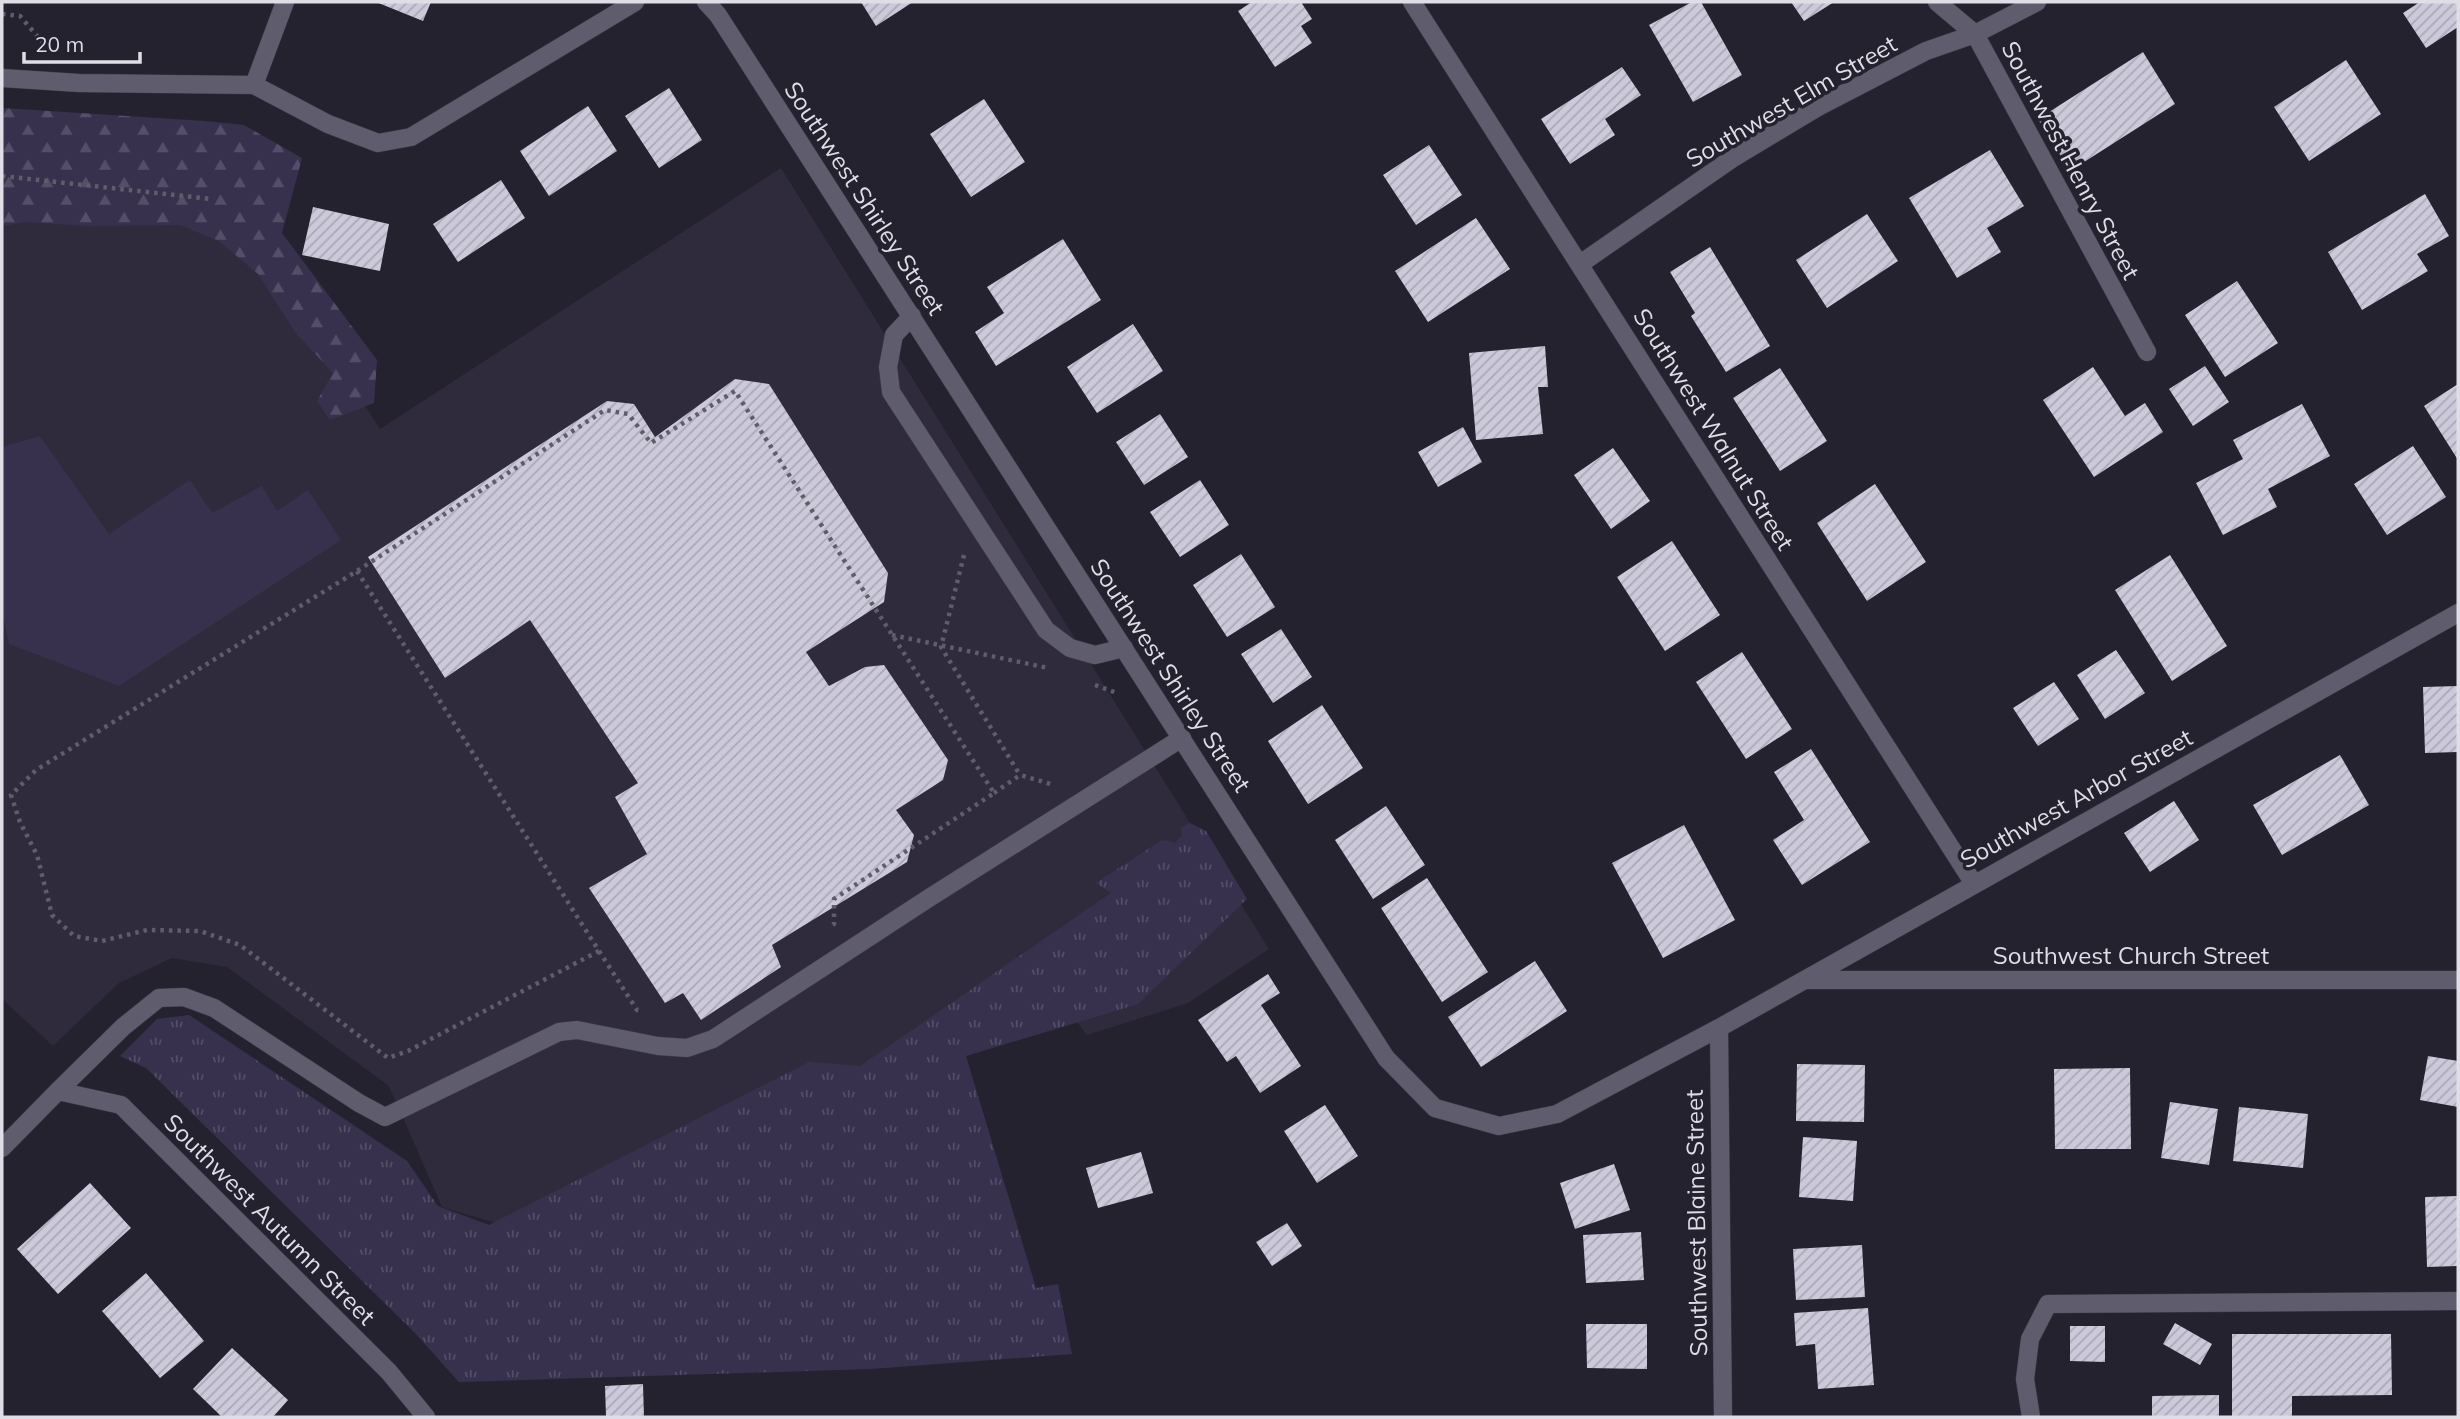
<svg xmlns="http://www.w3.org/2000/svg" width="2460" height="1419" viewBox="0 0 2460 1419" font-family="Mulish,sans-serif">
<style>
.built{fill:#2f2b3d}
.grass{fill:url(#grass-tufts)}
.forest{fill:url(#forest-firs)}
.park{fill:#37314e}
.building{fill:url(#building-hatch)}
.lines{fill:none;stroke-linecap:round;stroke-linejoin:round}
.service-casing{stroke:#3e3c49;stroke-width:19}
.minor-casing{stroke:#3e3c49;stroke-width:19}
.path{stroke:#5f5d69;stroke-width:4.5;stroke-dasharray:3.5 5;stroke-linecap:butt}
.service{stroke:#5f5c6e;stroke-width:18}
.minor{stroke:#5f5c6e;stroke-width:18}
.labels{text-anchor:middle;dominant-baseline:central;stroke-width:7;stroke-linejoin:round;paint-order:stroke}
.street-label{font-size:24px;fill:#dfdee7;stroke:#24222f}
</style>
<defs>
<pattern id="grass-tufts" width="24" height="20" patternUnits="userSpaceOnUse" patternTransform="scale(1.75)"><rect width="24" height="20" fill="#37314e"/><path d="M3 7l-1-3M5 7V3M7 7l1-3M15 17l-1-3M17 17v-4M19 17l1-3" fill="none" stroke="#544e68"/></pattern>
<pattern id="forest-firs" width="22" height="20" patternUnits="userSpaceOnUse" patternTransform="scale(1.75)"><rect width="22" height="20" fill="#37314e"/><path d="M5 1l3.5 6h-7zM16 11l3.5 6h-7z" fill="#544e68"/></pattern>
<pattern id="building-hatch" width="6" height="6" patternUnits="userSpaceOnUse" patternTransform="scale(1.75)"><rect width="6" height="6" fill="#ccc9db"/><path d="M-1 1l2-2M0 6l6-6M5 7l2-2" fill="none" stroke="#aaa8b6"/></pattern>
</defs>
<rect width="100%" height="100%" fill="#24222f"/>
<path class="built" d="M2 114 183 126 380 429 781 168 1269 949 1188 1003 1087 1035 1036 969 868 1072 502 1225 442 1207 389 1086 227 967 172 958 119 983 53 1046 2 999Z"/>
<path class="grass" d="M1190 823 1206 831 1247 899 1138 1004 966 1056 1036 1288 1058 1284 1072 1354 870 1369 459 1382 415 1333 146 1068 120 1056 157 1019 189 1015 407 1161 438 1206 489 1225 809 1062 860 1066 1111 893 1096 883 1162 840 1175 843 1182 835 1181 828Z"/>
<path class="forest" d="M2 108 205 121 244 125 302 158 282 233 377 360 374 403 330 420 317 401 333 373 295 332 258 274 219 241 180 225 88 226 25 222 2 226Z"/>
<path class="park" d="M40 436 109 534 190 480 212 513 262 486 277 511 308 490 341 540 119 686 9 644 2 610V447Z"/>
<path class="building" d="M376 2H431L423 21Z
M861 2H913L876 26Z
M1252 2H1301L1312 19 1301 26 1312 43 1275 67 1238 11Z
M1692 2H1701L1742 75 1693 102 1649 25Z
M1791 2H1834L1804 21Z
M2420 2H2458V27L2426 48 2403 13Z
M2143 52 2175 104 2070 171 2038 119Z
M2346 60 2381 114 2309 161 2274 107Z
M1622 67 1641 95 1605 119 1615 135 1570 164 1541 119Z
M669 88 702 140 659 168 625 116Z
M984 99 1025 162 971 197 930 134Z
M588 106 617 151 549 196 520 151Z
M1429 145 1462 195 1416 225 1383 175Z
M1990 150 2024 206 1987 228 2001 252 1957 278 1909 198Z
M501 180 525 218 458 262 433 224Z
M2425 194 2449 236 2417 254 2428 271 2362 310 2328 252Z
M313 207 389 224 380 271 302 255Z
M1867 214 1898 261 1827 308 1796 260Z
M1476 218 1510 269 1428 322 1395 271Z
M1063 239 1101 300 996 366 975 332 1004 313 987 287Z
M1710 247 1770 346 1726 372 1691 316 1695 313 1670 272Z
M2237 281 2278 343 2225 377 2185 315Z
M1133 324 1163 371 1097 413 1067 367Z
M1545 346 1548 387H1538L1543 434 1476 440 1469 353Z
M2205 366 2229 402 2193 426 2169 389Z
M2093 367 2125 416 2145 403 2163 432 2094 477 2043 400Z
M1780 368 1827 441 1780 471 1733 398Z
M735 379 769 384 888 573 884 602 806 652 829 686 865 667 884 665 948 760 943 780 896 810 914 835 907 862 772 945 781 967 701 1020 683 993 665 1003 589 888 647 854 615 797 638 783 530 620 445 678 368 557 607 401 634 404 655 437Z
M2458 384V460L2424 406Z
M2302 404 2330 456 2268 489 2277 507 2223 535 2196 483 2243 459 2233 440Z
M1160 414 1188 457 1144 485 1116 442Z
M1463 427 1482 462 1438 487 1418 452Z
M2413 446 2446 497 2387 535 2354 484Z
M1613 448 1650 501 1611 529 1574 475Z
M1200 480 1229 525 1180 557 1150 512Z
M1875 484 1926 562 1867 601 1817 523Z
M1672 541 1720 615 1665 651 1617 577Z
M1241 554 1275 607 1227 637 1193 585Z
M2170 555 2227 646 2172 681 2115 590Z
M1281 629 1312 677 1273 703 1241 654Z
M2116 650 2145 693 2105 719 2077 675Z
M1742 652 1792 729 1746 759 1696 682Z
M2054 682 2079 719 2038 746 2013 708Z
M2458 686V752L2425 753 2423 687Z
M1322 705 1363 768 1308 804 1268 741Z
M1811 749 1870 842 1802 885 1773 840 1804 820 1774 772Z
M2340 755 2369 805 2282 855 2253 805Z
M2174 801 2199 840 2150 872 2124 833Z
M1386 806 1425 865 1373 899 1335 840Z
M1684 825 1735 920 1663 958 1612 863Z
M1427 878 1488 972 1442 1002 1381 908Z
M1535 961 1567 1011 1481 1067 1448 1017Z
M1268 974 1280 993 1261 1005 1301 1066 1260 1093 1236 1056 1227 1062 1198 1020Z
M2428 1056 2458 1061V1107L2420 1100Z
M1797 1064 1865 1065 1864 1122 1796 1121Z
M2130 1068 2131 1149H2055L2054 1069Z
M2170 1102 2218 1109 2209 1165 2161 1158Z
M1325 1105 1358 1156 1317 1183 1284 1131Z
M2239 1107 2308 1114 2303 1168 2233 1161Z
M1803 1137 1857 1141 1853 1201 1799 1197Z
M1141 1152 1153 1193 1098 1208 1086 1168Z
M1614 1164 1630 1210 1575 1229 1560 1183Z
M90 1183 131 1228 58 1294 17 1249Z
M2458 1196V1266L2427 1267 2425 1197Z
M1287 1223 1302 1246 1272 1266 1256 1242Z
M1641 1232 1644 1280 1586 1283 1583 1235Z
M1862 1245 1865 1297 1796 1300 1793 1249Z
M146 1273 204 1341 160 1378 102 1311Z
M1868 1308 1874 1385 1818 1389 1815 1344 1796 1346 1794 1313Z
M2175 1323 2212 1344 2200 1365 2163 1344Z
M1586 1324H1647V1369L1587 1368Z
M2070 1326H2105V1362L2070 1361Z
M2232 1334H2391L2392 1395 2292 1396V1417H2232Z
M232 1348 288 1400 273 1417H222L193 1389Z
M643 1384 644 1417H606L605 1386Z
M2219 1395V1417H2152V1396Z"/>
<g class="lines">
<g class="service-casing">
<path id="service" d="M912 316 894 335 888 367 891 392 1046 630 1070 648 1095 655 1124 648
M58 1091 123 1027 159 998 184 997 214 1008 359 1103 385 1117 559 1032 577 1030 658 1046 687 1048 713 1039 929 898 1182 738
M2031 1417 2025 1379 2030 1339 2048 1304 2458 1301"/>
</g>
<g class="minor-casing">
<path id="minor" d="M706 2 718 15 1386 1058 1435 1108 1499 1126 1557 1114 1719 1028 2458 613
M1412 2 1974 884
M1937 2 1975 34 2147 352
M2 78 79 83 254 85 328 124 378 143 411 137 635 2
M254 85 285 2
M1580 264 1733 158 1818 107 1926 51 1975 34 2037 2
M1807 980H2458
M1719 1028 1723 1417
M2 1148 58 1091 121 1105 389 1372 426 1417"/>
</g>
<path class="path" d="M2 14 20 16 51 52
M2 176 211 199
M964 555 941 647 1020 775
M357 571 599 951 408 1051 388 1058 240 945 200 931 147 930 102 941 74 936 52 915 37 855 20 822 11 795 36 770 357 571 605 410 628 414 651 443 735 391 994 793 834 899V924L831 926
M892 635 1048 668
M1095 685 1117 693
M994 793 1020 775 1054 785
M599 951 637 1010 641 1011"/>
<use href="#service" class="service"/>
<use href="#minor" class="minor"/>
</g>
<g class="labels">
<g class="street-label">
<text transform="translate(1791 101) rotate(-30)">Southwest Elm Street</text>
<text transform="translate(2071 160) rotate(62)">Southwest Henry Street</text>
<text transform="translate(865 198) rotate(57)">Southwest Shirley Street</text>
<text transform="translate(1714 429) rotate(58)">Southwest Walnut Street</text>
<text transform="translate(1171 675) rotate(57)">Southwest Shirley Street</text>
<text transform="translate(2076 798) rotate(-29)">Southwest Arbor Street</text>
<text x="2131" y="955">Southwest Church Street</text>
<text transform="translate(270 1219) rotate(45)">Southwest Autumn Street</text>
<text transform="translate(1696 1223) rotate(-91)">Southwest Blaine Street</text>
</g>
</g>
<rect width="2460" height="1419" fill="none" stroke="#dfdee7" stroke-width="7"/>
<path d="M24 52v10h116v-10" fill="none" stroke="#dfdee7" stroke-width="3.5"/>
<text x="35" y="52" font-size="21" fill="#dfdee7" stroke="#24222f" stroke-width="5" paint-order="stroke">20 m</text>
</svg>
